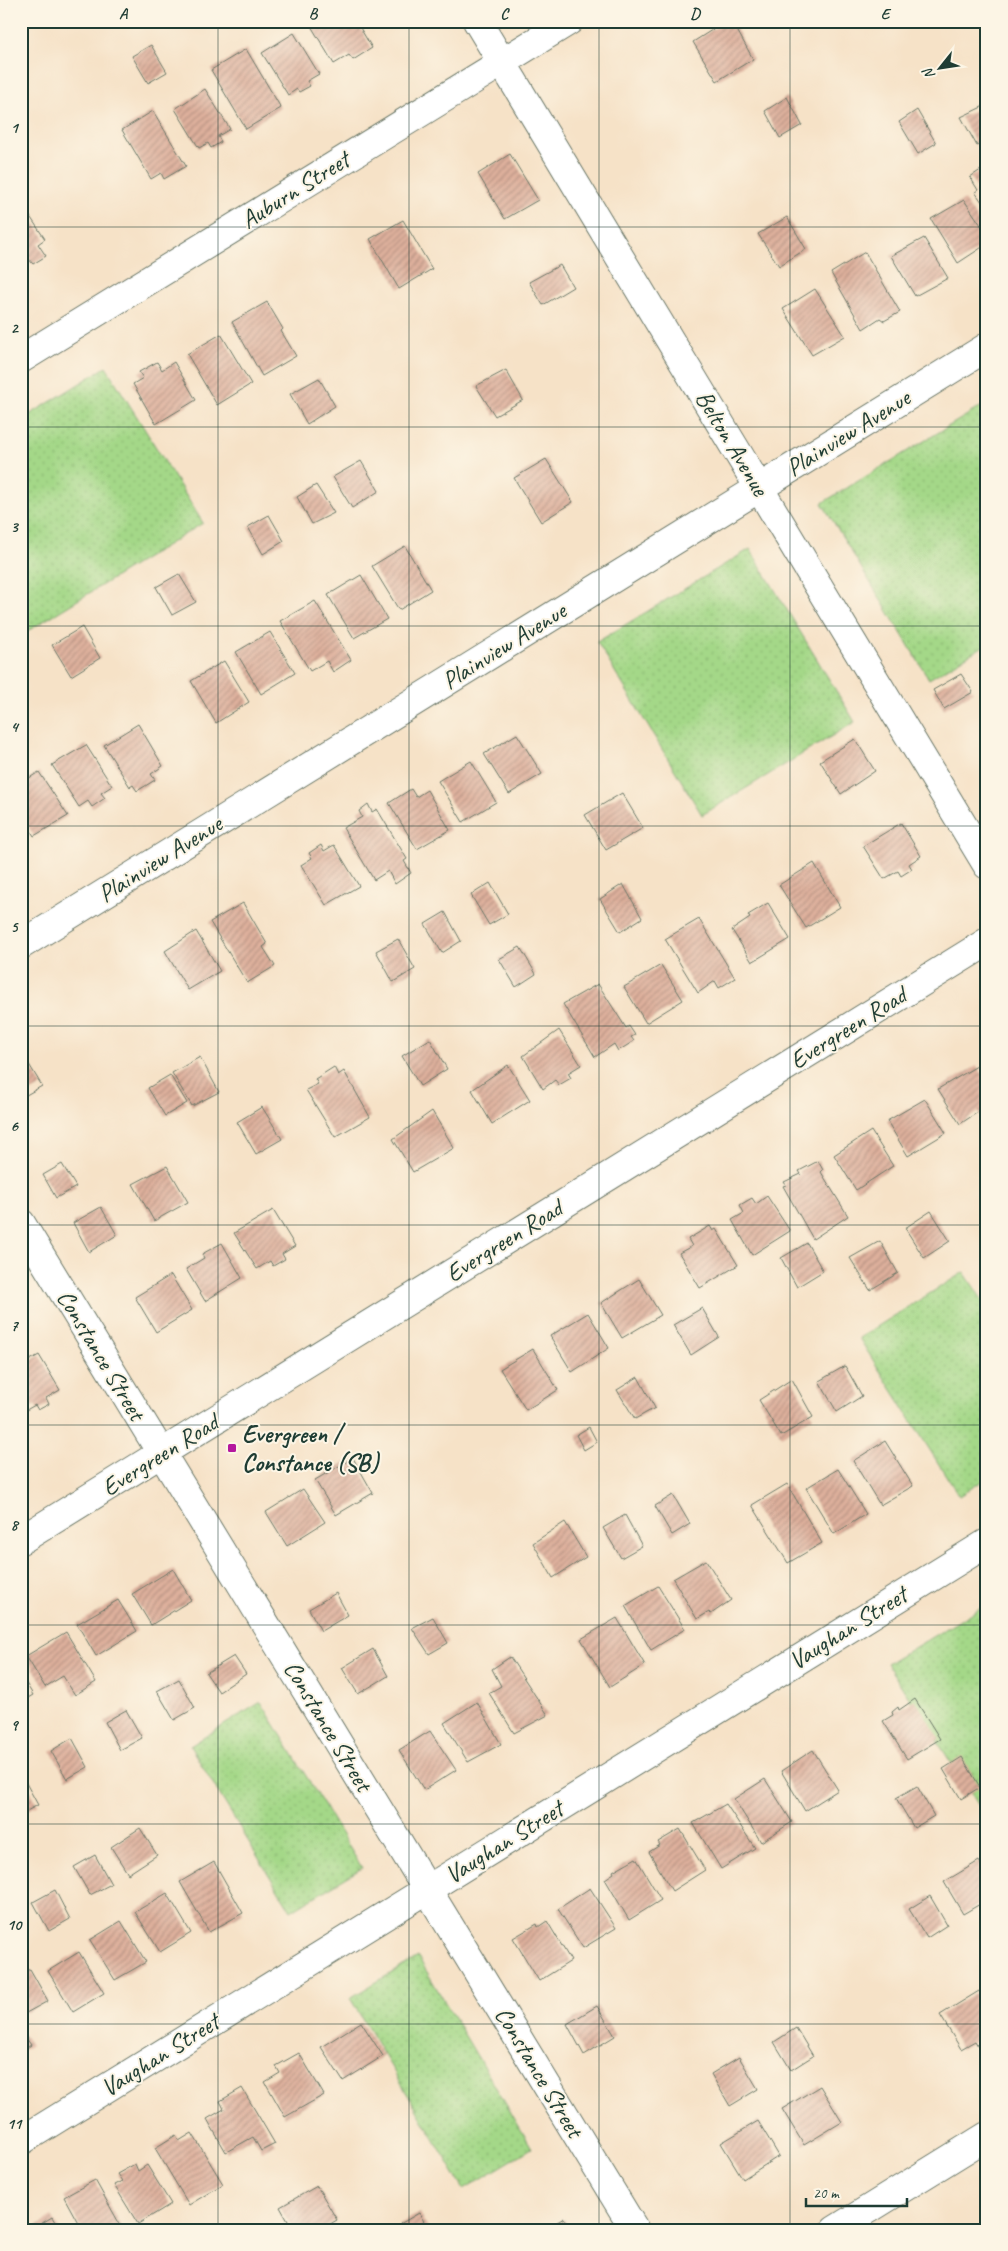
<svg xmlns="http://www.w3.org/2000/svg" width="1008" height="2251" viewBox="0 0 1008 2251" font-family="Caveat,sans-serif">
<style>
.grass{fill:url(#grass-dots);stroke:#628a5e}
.building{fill:url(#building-hatch)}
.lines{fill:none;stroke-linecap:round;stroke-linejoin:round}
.minor-casing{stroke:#6a7767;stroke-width:30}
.tertiary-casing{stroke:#6a7767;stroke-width:30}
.minor{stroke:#fff;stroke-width:28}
.tertiary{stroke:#fff;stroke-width:28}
.grid{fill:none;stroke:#1f3d34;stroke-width:1;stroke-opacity:0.55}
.poi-dot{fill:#b5179e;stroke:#fcf5e5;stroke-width:2}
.labels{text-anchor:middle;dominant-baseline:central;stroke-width:4;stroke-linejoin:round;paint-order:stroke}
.street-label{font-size:25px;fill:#1f3d34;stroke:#fcf5e5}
.poi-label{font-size:25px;font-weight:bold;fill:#1f3d34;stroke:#fcf5e5;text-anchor:start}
.neatline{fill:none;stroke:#1f3d34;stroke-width:2}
.grid-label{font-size:16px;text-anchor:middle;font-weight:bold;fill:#1f3d34}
</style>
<defs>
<pattern id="grass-dots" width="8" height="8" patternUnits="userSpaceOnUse" patternTransform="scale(1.25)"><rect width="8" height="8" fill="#a4d888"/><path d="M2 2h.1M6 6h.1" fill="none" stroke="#8dba76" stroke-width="1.8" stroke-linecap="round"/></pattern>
<pattern id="building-hatch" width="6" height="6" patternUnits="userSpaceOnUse" patternTransform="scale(1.25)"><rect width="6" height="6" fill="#deb09c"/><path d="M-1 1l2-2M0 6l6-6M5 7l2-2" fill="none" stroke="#b39080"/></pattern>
</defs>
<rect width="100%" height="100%" fill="#fcf5e5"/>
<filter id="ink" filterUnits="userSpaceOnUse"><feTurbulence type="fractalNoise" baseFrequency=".02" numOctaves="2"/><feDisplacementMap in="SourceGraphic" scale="10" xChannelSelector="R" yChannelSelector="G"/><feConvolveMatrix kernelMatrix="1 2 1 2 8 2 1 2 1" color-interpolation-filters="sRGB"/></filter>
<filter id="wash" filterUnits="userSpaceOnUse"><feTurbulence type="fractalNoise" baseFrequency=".0096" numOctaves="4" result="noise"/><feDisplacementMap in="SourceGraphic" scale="20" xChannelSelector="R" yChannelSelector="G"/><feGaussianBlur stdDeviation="1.12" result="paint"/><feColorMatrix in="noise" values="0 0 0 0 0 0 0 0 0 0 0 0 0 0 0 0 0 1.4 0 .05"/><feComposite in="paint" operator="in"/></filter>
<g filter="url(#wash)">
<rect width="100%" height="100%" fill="#f6e2c7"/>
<path class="grass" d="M106 367 203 523 21 635V420Z
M987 403V644L929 679 822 503Z
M750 549 855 722 702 815 597 642Z
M964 1272 987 1307V1478L959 1496 859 1338Z
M987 1604V1818L887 1664Z
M261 1702 362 1868 291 1911 190 1746Z
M418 1957 532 2148 464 2189 350 1998Z"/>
<g id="blocks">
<path class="building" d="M308 21H356L372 48 353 60 349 55 334 64Z
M726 21H732L753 59 717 81 693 42Z
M294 33 319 74 307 81 310 86 299 92 297 89 288 95 262 53Z
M151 45 167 72 148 83 132 56Z
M246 49 281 108 246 129 211 70Z
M205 89 230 129 218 136 221 142 211 148 208 143 199 148 175 109Z
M787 97 802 125 780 138 765 111Z
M984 106 987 112V141L977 146 961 117Z
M917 110 936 143 918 154 899 122Z
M153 111 186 166 164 179 161 173 151 179 122 130Z
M510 154 538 200 505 219 478 174Z
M987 166V209L975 192 978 190 970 177Z
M964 200 987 234V244L958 263 931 219Z
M21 203 45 239 38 244 46 256 33 264 26 256 21 259Z
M787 217 806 249 779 266 758 234Z
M403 220 432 269 399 289 370 239Z
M924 238 948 278 915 296 891 256Z
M865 252 900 312 884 321 880 318 863 329 831 273Z
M560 265 573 287 543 305 529 282Z
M815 289 845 336 812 355 783 309Z
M267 302 283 329 281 331 296 356 262 376 232 322Z
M221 334 251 384 217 405 187 354Z
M157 362 162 370 174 362 196 400 156 424 133 384 143 378 139 372Z
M506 370 523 400 495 416 476 386Z
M319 378 335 406 307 424 290 394Z
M546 459 573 502 541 522 514 478Z
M361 461 379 491 352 508 333 477Z
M316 485 334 513 312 524 297 497Z
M269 515 284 541 263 554 248 527Z
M405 546 431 590 399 610 372 566Z
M179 574 196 602 172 615 156 587Z
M361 575 387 619 354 638 328 595Z
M315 601 351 660 333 672 327 661 310 671 280 621Z
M82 627 100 658 71 676 52 645Z
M270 632 295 673 261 694 236 652Z
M224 661 249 702 216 723 191 681Z
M961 674 973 692 944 709 933 690Z
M138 724 163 766 151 774 155 780 137 791 133 785 130 787 104 745Z
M517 734 542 774 509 794 484 754Z
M855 739 875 771 841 794 820 761Z
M86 745 112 786 101 793 105 798 92 807 88 801 79 807 52 765Z
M471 761 496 802 463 822 438 781Z
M39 772 68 816 34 836 21 815V783Z
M411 789 416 797 427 790 450 830 417 849 389 803Z
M622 793 643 828 606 850 585 815Z
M368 804 372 812 377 809 407 859 404 861 411 873 395 884 388 871 374 880 343 828 362 817 359 811Z
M901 823 921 856 909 864 912 869 901 876 898 871 884 879 863 846Z
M321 845 324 851 334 845 359 886 326 905 301 865 312 858 309 853Z
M814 863 840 907 806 928 779 885Z
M490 883 508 914 489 925 471 895Z
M623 884 642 918 620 932 600 899Z
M243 903 267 944 263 947 275 966 247 983 210 922Z
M768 903 790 939 752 962 732 930 750 918 748 915Z
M445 912 461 941 442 953 425 924Z
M699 919 735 978 719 988 715 981 698 993 665 939Z
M196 931 220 971 188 990 165 951Z
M398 939 415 969 393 982 376 951Z
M520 947 536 974 516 987 499 959Z
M661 965 683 1000 646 1023 624 987Z
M598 984 626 1028 629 1026 635 1035 631 1037 634 1041 618 1051 614 1044 595 1057 563 1004Z
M559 1030 581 1065 568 1073 571 1078 559 1085 555 1080 543 1089 523 1056Z
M430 1039 447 1069 420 1086 402 1056Z
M21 1051 42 1086 21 1098Z
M200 1057 219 1092 192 1106 172 1073Z
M508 1065 530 1100 492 1124 472 1090Z
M977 1066 987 1081V1126L978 1112 960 1124 938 1089Z
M334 1067 338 1075 344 1071 370 1117 335 1137 306 1090 318 1084 315 1079Z
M170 1075 187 1103 165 1116 148 1088Z
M925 1099 946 1133 908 1156 887 1121Z
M262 1107 282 1139 256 1154 237 1122Z
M432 1111 454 1148 413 1172 393 1139Z
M871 1131 893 1166 856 1190 834 1155Z
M818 1161 823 1170 821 1172 848 1216 813 1239 783 1186 786 1185 784 1182 801 1174 799 1171Z
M62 1164 76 1187 56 1198 43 1175Z
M167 1166 188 1202 154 1221 133 1184Z
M767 1196 790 1231 752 1255 732 1220 744 1213 740 1205 752 1198 756 1204Z
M101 1207 117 1235 89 1252 73 1223Z
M273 1210 295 1246 282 1254 285 1259 273 1266 270 1261 257 1269 234 1233Z
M931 1211 950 1241 924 1258 905 1228Z
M710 1226 713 1231 716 1229 738 1265 700 1288 679 1253 692 1246 688 1239Z
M880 1241 898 1273 870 1290 850 1258Z
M222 1243 242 1278 205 1301 186 1269 204 1258 202 1254Z
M807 1243 823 1271 797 1287 781 1258Z
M171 1275 192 1310 156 1332 135 1297Z
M639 1279 661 1315 622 1338 601 1303Z
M702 1308 719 1337 691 1355 673 1325Z
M588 1313 609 1348 572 1372 550 1336Z
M533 1349 558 1390 526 1410 500 1369Z
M39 1355 60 1390 46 1398 49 1404 38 1410 35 1405 21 1413V1365Z
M845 1366 862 1396 837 1412 819 1381Z
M638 1377 655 1408 635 1419 617 1390Z
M792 1379 813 1417 781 1436 759 1400Z
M589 1427 597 1442 584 1450 576 1435Z
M885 1441 913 1486 880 1505 853 1461Z
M353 1458 373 1493 336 1515 315 1480Z
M838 1469 866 1514 834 1534 806 1488Z
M787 1484 822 1543 788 1563 752 1505Z
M303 1489 325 1522 287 1546 266 1512Z
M673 1495 690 1524 672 1535 655 1506Z
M625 1515 642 1546 621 1558 603 1528Z
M565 1522 586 1557 553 1578 533 1543Z
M706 1560 731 1600 711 1614 709 1612 697 1619 673 1579Z
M173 1569 191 1600 151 1625 132 1594Z
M658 1586 685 1629 651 1650 625 1606Z
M336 1593 348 1615 321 1631 309 1609Z
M118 1600 137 1631 96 1656 77 1624Z
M433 1617 448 1643 429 1654 412 1628Z
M617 1618 645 1665 610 1687 581 1639Z
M66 1632 96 1682 75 1695 63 1676 45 1687 26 1656Z
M373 1649 388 1676 358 1694 342 1668Z
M234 1656 246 1674 219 1692 206 1673Z
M510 1657 548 1715 514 1733 489 1693 501 1686 492 1669Z
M21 1675 33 1695 21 1702Z
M179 1679 195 1708 174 1720 157 1691Z
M915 1699 940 1739 907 1759 883 1721 893 1715 892 1712 898 1707 899 1710Z
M477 1702 501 1744 468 1762 444 1723Z
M126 1710 142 1738 120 1750 105 1722Z
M430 1731 456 1770 424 1790 399 1750Z
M72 1738 88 1767 67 1779 51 1751Z
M813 1750 838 1790 805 1811 781 1771Z
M962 1757 980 1787 961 1799 943 1769Z
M21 1774 38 1805 21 1814Z
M765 1779 792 1822 761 1842 734 1799Z
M917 1786 934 1816 914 1828 896 1798Z
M726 1804 755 1848 721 1869 693 1823Z
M140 1828 157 1855 128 1874 111 1847Z
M680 1829 705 1870 672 1891 649 1852 660 1845 658 1842Z
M95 1855 111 1884 90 1895 74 1867Z
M636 1858 661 1900 629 1920 605 1879 614 1873 613 1871Z
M979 1861 987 1874V1900L963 1914 944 1882Z
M214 1862 243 1913 209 1932 180 1882Z
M590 1888 616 1928 583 1948 558 1909Z
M55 1890 70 1919 49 1931 33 1902Z
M167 1893 191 1933 160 1952 135 1912Z
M930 1896 947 1925 927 1938 909 1909Z
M121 1921 146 1962 115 1980 90 1940Z
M547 1921 571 1961 539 1981 513 1938 537 1924 538 1927Z
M79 1952 104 1993 73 2012 48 1971Z
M30 1969 48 2001 26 2013 24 2008 21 2010V1974Z
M979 1991 987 2004V2041L978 2046 975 2041 961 2049 940 2015Z
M597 2006 615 2036 584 2055 567 2024Z
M361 2022 383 2056 343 2081 321 2047Z
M796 2028 813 2056 791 2070 774 2042Z
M21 2031 31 2045 21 2052Z
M299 2053 324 2095 285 2117 265 2082 280 2073 276 2066Z
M739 2057 758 2089 730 2106 711 2074Z
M820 2086 842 2122 804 2145 782 2109Z
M242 2088 275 2144 261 2151 253 2137 226 2152 207 2119 224 2109 220 2101Z
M758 2121 779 2156 743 2179 721 2143Z
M192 2133 223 2184 189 2205 155 2148 176 2135 179 2141Z
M135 2164 138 2171 147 2165 171 2204 138 2224 114 2185 122 2181 117 2174Z
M95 2180 123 2230H82L64 2197Z
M317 2186 337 2220 320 2230H293L280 2207Z
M419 2213 429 2230H403L400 2224Z
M52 2217 60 2230H31Z
M564 2218 571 2230H544Z"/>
</g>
</g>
<g filter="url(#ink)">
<use href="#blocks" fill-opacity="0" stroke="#6a7767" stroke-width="1"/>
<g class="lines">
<g class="minor-casing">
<path id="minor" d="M477 21 987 865
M21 359 569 21
M21 945 987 347
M21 1223 635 2230
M21 2141 987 1543
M835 2230 987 2136"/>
</g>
<g class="tertiary-casing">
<path id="tertiary" d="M21 1540 987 942"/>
</g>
<use href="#minor" class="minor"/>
<use href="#tertiary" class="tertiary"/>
</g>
</g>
<path class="grid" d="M218 21V2230M409 21V2230M599 21V2230M790 21V2230M21 227H987M21 427H987M21 626H987M21 826H987M21 1026H987M21 1225H987M21 1425H987M21 1625H987M21 1824H987M21 2024H987"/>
<rect class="poi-dot" x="227" y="1443" width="10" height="10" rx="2.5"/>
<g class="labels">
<g class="street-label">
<text transform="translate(295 190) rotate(-32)">Auburn Street</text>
<text transform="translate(848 433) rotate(-32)">Plainview Avenue</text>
<text transform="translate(732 443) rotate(59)">Belton Avenue</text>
<text transform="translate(504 646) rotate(-32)">Plainview Avenue</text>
<text transform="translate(160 859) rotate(-32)">Plainview Avenue</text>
<text transform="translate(848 1028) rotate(-32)">Evergreen Road</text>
<text transform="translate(504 1241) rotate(-32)">Evergreen Road</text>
<text transform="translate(101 1355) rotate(59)">Constance Street</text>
<text transform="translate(160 1455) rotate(-32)">Evergreen Road</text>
<text transform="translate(848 1628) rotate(-32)">Vaughan Street</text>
<text transform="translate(328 1726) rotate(59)">Constance Street</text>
<text transform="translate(504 1842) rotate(-32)">Vaughan Street</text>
<text transform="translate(160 2055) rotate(-32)">Vaughan Street</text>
<text transform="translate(539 2072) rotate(59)">Constance Street</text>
</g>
<g class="poi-label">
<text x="242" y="1434">Evergreen /<tspan x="242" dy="29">Constance (SB)</tspan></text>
</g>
</g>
<rect width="1008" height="2251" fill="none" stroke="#fcf5e5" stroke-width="55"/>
<g transform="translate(940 68) rotate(240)" stroke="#fcf5e5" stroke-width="4" paint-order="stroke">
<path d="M0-4L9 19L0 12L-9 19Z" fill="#1f3d34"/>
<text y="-8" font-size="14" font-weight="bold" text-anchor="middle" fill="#1f3d34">N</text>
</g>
<path d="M806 2198v8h101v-8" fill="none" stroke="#1f3d34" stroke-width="2.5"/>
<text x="813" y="2198" font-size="15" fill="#1f3d34" stroke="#fcf5e5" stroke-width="4" paint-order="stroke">20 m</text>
<rect x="28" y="28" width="952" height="2196" class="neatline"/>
<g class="grid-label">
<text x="123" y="19">A</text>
<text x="313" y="19">B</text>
<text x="504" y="19">C</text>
<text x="695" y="19">D</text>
<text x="885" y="19">E</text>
<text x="14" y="133">1</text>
<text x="14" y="333">2</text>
<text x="14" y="532">3</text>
<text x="14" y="732">4</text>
<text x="14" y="932">5</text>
<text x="14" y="1131">6</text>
<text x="14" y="1331">7</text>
<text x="14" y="1530">8</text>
<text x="14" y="1730">9</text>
<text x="14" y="1930">10</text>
<text x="14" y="2129">11</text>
</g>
</svg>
